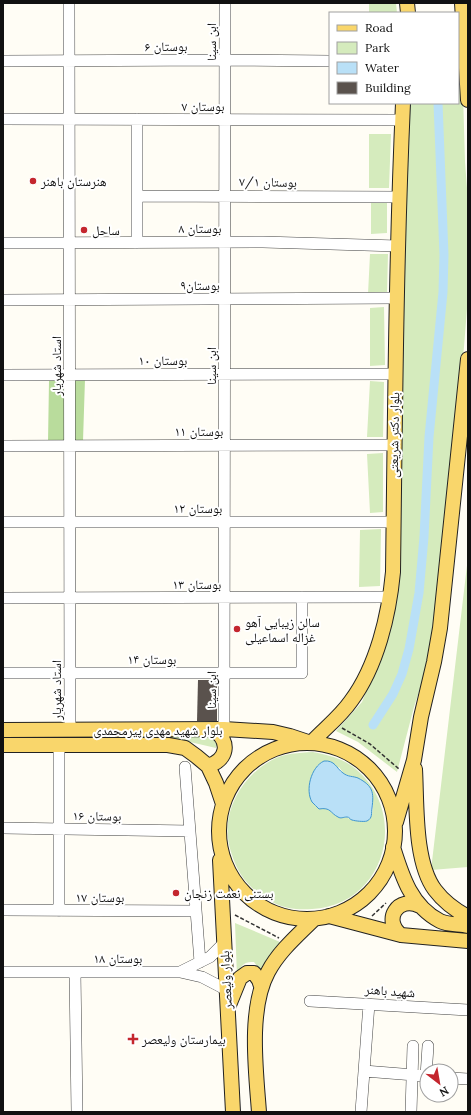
<svg xmlns="http://www.w3.org/2000/svg" width="471" height="1115" viewBox="0 0 471 1115" font-family="Lora,'Noto Naskh Arabic',serif">
<style>
.green{fill:#d5ebbd;fill-rule:evenodd}
.forest{fill:#b9dc9c}
.water{fill:#b9e0f7;stroke:#3f96cf}
.lines{fill:none;stroke-linecap:round;stroke-linejoin:round}
.canal{stroke:#b9e0f7;stroke-width:9}
.building{fill:#5a524d}
.minor-casing{stroke:#444;stroke-width:12}
.major-casing{stroke:#222;stroke-width:16}
.path{stroke:#333;stroke-width:1.5;stroke-dasharray:4 2;stroke-linecap:butt}
.minor{stroke:#fff;stroke-width:11}
.major{stroke:#f9d66b;stroke-width:14}
.poi-dot{fill:#c4262e;stroke:#fff;stroke-width:1.5}
.labels{text-anchor:middle;dominant-baseline:central;stroke-width:4;stroke-linejoin:round;paint-order:stroke}
.street-label{font-size:13px;fill:#111;stroke:#fff}
.poi-label{font-size:13px;fill:#111;stroke:#fff;text-anchor:start}
</style>
<rect width="100%" height="100%" fill="#fffdf5"/>
<path class="green" d="M369 3H396L397 13H369Z
M458 41 463 93 465 162 468 201V296L464 347 433 630 427 667 414 707 397 772 358 742 336 731 362 702 379 659 399 490 408 103H458Z
M369 134H391L389 188H369Z
M371 203H387V233L371 234Z
M370 254H388L387 294H368Z
M384 307 385 365 370 366V308Z
M370 381 384 382 383 437H367Z
M383 453V512L370 513 367 454Z
M381 529 380 586 359 587 360 530Z
M468 557V867L431 870Z
M3 736 211 737 217 744 216 748 177 739 3 738Z
M313 752C327 755 341 758 352 766 411 810 387 905 312 909 299 910 286 909 274 903 251 891 238 876 231 852 219 816 240 777 272 760 284 753 299 753 313 752ZM339 767 344 774 353 777 373 804 372 815 369 820 360 821 352 820 346 817C334 819 333 807 319 808L312 801Z
M235 923 280 942 260 970 254 962C243 961 240 967 237 977Z"/>
<path class="forest" d="M72 379H85L83 441 72 442Z
M64 380 65 442H48L49 381Z"/>
<path class="water" d="M324 761C335 760 336 768 343 773 348 777 353 776 358 778 373 786 374 792 372 808 371 813 373 818 367 821 364 822 355 821 352 820 347 818 352 818 347 817 343 817 341 819 338 817 330 813 331 807 319 809 317 807 314 804 312 802 305 790 311 767 324 761Z"/>
<g class="lines">
<path class="canal" d="M373 725 393 694 402 674 409 649 419 593 424 537 429 437 443 292 444 255 438 103"/>
</g>
<path class="building" d="M198 680H217V721H197Z"/>
<g class="lines">
<g class="minor-casing">
<path id="minor" d="M69 3 70 729
M3 61 225 60 330 61
M3 119 403 120
M137 196 399 197
M3 243 263 242 398 246
M137 243V119
M3 300 396 298
M3 375 395 374
M3 446 394 445
M3 522H393
M3 598 390 597
M3 673H302V597
M224 729 225 3
M59 745V911
M185 767 200 962
M3 828 190 831
M3 910 196 911
M3 972H180L202 977 227 990
M75 972 77 1112
M180 972 210 957 224 943
M310 1001 468 1010
M364 1071 427 1076
M426 1076 428 1046
M451 1078 468 1079
M361 1112 369 1004
M411 1112 413 1046"/>
</g>
<g class="major-casing">
<path id="major" d="M407 3 408 13
M462 3 468 100
M3 730 224 729 273 732 290 736 311 743C324 729 340 717 351 701 377 666 389 615 393 572 395 416 396 259 403 103
M219 831a88 88 0 1 1 176 0a88 88 0 1 1-176 0Z
M3 745H168L185 748 196 756 208 766 216 783 223 804
M208 766C227 760 231 742 214 730
M415 769C417 804 414 862 435 890 444 902 455 910 468 917
M396 822 414 760 421 717 434 662 440 628 468 359
M393 847C402 876 411 906 440 921 448 925 460 924 468 926
M220 860 233 1112
M329 916 401 935 468 941
M401 935C382 920 398 895 420 906
M229 1005 240 978 247 973H254L259 980 261 986
M259 1112C256 1071 248 1009 268 972 279 951 298 935 314 919"/>
</g>
<path class="path" d="M342 728 370 744 399 769
M235 915 279 938
M372 916 386 903"/>
<use href="#minor" class="minor"/>
<use href="#major" class="major"/>
</g>
<g class="poi-dot">
<circle cx="33" cy="181" r="4"/>
<circle cx="84" cy="230" r="4"/>
<circle cx="237" cy="629" r="4"/>
<circle cx="176" cy="893" r="4"/>
<path d="M131 1033h4v4h4v4h-4v4h-4v-4h-4v-4h4z"/>
</g>
<g class="labels">
<g class="street-label">
<text transform="translate(211 42) rotate(-90)">ابن سینا</text>
<text x="166" y="46">بوستان ۶</text>
<text x="203" y="106">بوستان ۷</text>
<text transform="translate(268 182) rotate(1)">بوستان ۷/۱</text>
<text x="200" y="228">بوستان ۸</text>
<text x="200" y="285">بوستان۹</text>
<text x="163" y="360">بوستان ۱۰</text>
<text transform="translate(56 366) rotate(-90)">استاد شهریار</text>
<text transform="translate(211 366) rotate(-90)">ابن سینا</text>
<text x="199" y="431">بوستان ۱۱</text>
<text transform="translate(394 435) rotate(-89)">بلوار دکتر شریعتی</text>
<text x="198" y="508">بوستان ۱۲</text>
<text x="197" y="584">بوستان ۱۳</text>
<text x="152" y="659">بوستان ۱۴</text>
<text transform="translate(56 690) rotate(-90)">استاد شهریار</text>
<text transform="translate(211 690) rotate(-90)">ابن سینا</text>
<text x="158" y="730">بلوار شهید مهدی پیرمحمدی</text>
<text transform="translate(97 816) rotate(1)">بوستان ۱۶</text>
<text x="100" y="897">بوستان ۱۷</text>
<text x="118" y="958">بوستان ۱۸</text>
<text transform="translate(226 980) rotate(-93)">بلوار ولیعصر</text>
<text transform="translate(390 991) rotate(4)">شهید باهنر</text>
</g>
<g class="poi-label">
<text x="41" y="181">هنرستان باهنر</text>
<text x="92" y="230">ساحل</text>
<text x="245" y="622">سالن زیبایی آهو<tspan x="245" dy="15">غزاله اسماعیلی</tspan></text>
<text x="184" y="893">بستنی نعمت زنجان</text>
<text x="142" y="1039">بیمارستان ولیعصر</text>
</g>
</g>
<rect width="471" height="1115" fill="none" stroke="#111111" stroke-width="8"/>
<rect x="329" y="12" width="130" height="92" fill="#ffffff" stroke="#a0a0a0"/>
<rect x="337" y="25" width="20" height="6" fill="#f9d66b" stroke="#a0a0a0"/>
<text x="365" y="32" font-size="12" fill="#111111">Road</text>
<rect x="337" y="42" width="20" height="12" fill="#d5ebbd" stroke="#a0a0a0"/>
<text x="365" y="52" font-size="12" fill="#111111">Park</text>
<rect x="337" y="62" width="20" height="12" fill="#b9e0f7" stroke="#a0a0a0"/>
<text x="365" y="72" font-size="12" fill="#111111">Water</text>
<rect x="337" y="82" width="20" height="12" fill="#5a524d" stroke="#a0a0a0"/>
<text x="365" y="92" font-size="12" fill="#111111">Building</text>
<g transform="translate(439 1083) rotate(149)"><circle r="19" fill="#ffffff" stroke="#a0a0a0"/>
<path d="M0-3L7 15L0 10L-7 15Z" fill="#c4262e"/>
<text y="-6" font-size="11" font-weight="bold" text-anchor="middle" fill="#111111">N</text>
</g>
</svg>
